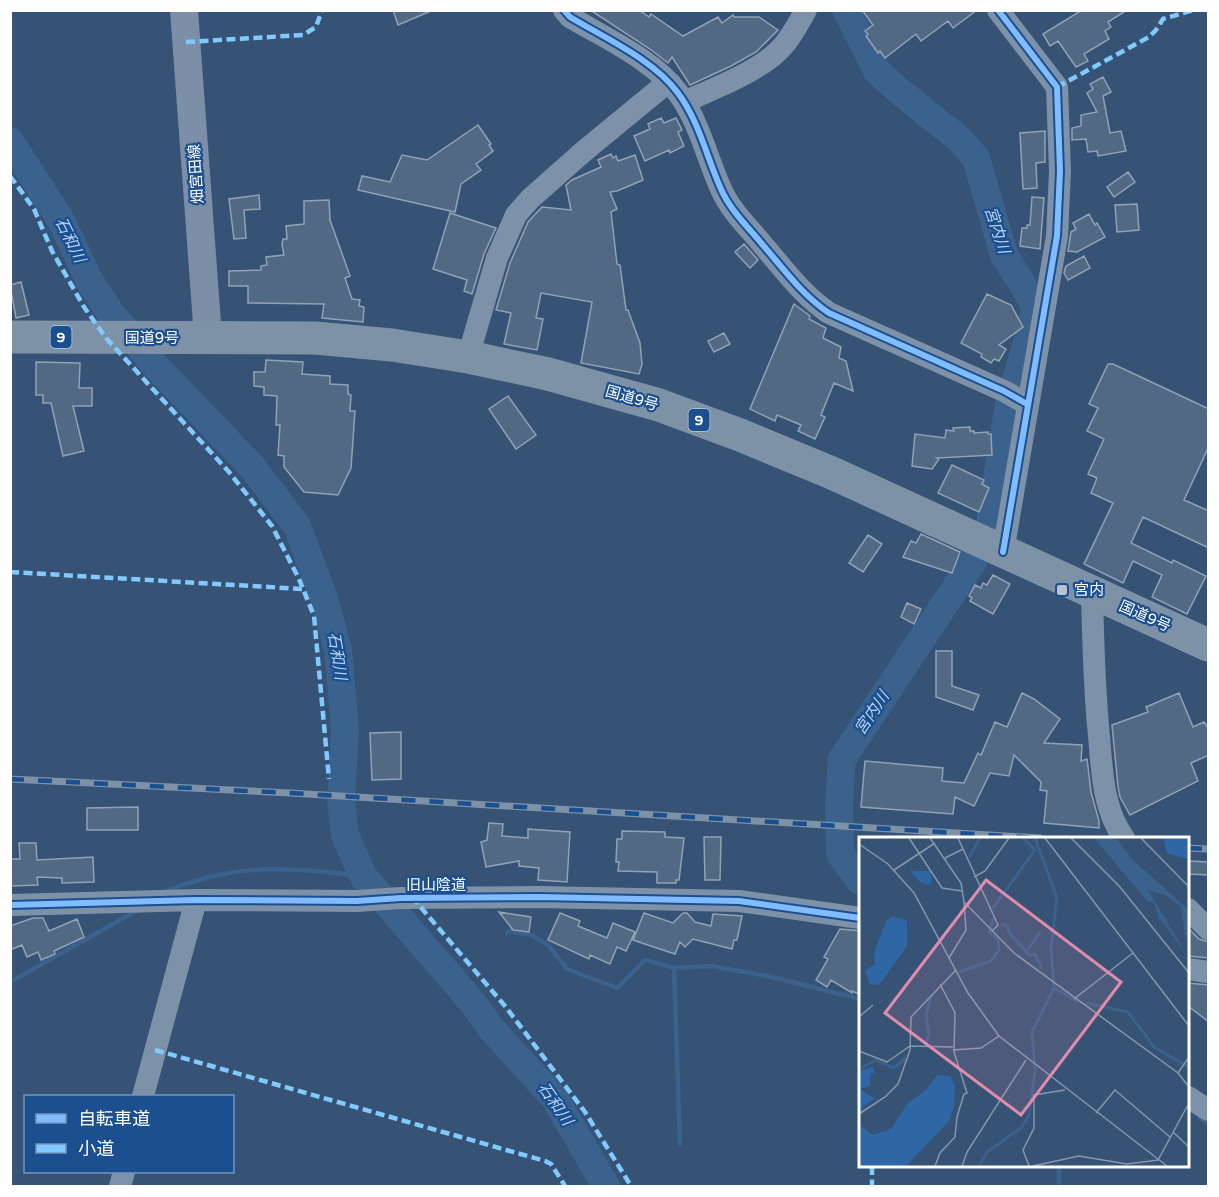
<svg xmlns="http://www.w3.org/2000/svg" width="1219" height="1197" viewBox="0 0 1219 1197" font-family="'Varela Round','Noto Sans JP',sans-serif">
<style>
.lines{fill:none;stroke-linecap:round;stroke-linejoin:round}
.stream{stroke:#3b618d;stroke-width:4.5}
.river{stroke:#3b618d;stroke-width:28}
.building{fill:#526984;stroke:#92a2b6;stroke-width:1.5}
.minor{stroke:#7d92a8;stroke-width:22}
.major{stroke:#7d8ea7;stroke-width:28}
.highway{stroke:#7e92a7;stroke-width:33}
.rail-casing{stroke:#7e92a7;stroke-width:7}
.rail{stroke:#1b4f8f;stroke-width:4.5;stroke-dasharray:14;stroke-linecap:butt}
.quiet{stroke:#80caff;stroke-width:4.5;stroke-dasharray:9 4.5;stroke-linecap:butt}
.cycleway-casing{stroke:#1b4f8f;stroke-width:10}
.cycleway{stroke:#80bcff;stroke-width:6}
.poi-dot{fill:#b9c2ce;stroke:#1b4f8f;stroke-width:2}
.labels{text-anchor:middle;dominant-baseline:central;stroke-width:4.5;stroke-linejoin:round;paint-order:stroke}
.shield{fill:#1b4f8f;stroke:#bbcadd;stroke-width:1.5}
.shield-label{font-size:14px;font-weight:bold;fill:#fff}
.street-label{font-size:15px;fill:#fff;stroke:#1b4f8f}
.poi-label{font-size:15px;fill:#fff;stroke:#1b4f8f;text-anchor:start}
.water-label{font-size:16px;font-style:italic;fill:#b5d3f5;stroke:#1b4f8f}
.inset-river{fill:none;stroke:#3b618d;stroke-width:3}
.inset-road{fill:none;stroke:#8697ac;stroke-width:1.5}
.view{fill:#e08cad;fill-opacity:0.15;stroke:#e08cad;stroke-width:3}
.inset-edge{fill:none;stroke:#fff;stroke-width:3}
</style>
<rect width="100%" height="100%" fill="#365274"/>
<g class="lines">
<path class="stream" d="M166 892C175 886 186 884 196 881 253 863 305 869 363 876
M507 933 511 931 531 935 548 945 567 969 617 988 645 960 674 968 711 966 734 970 772 977 860 999
M674 968 680 1145
M10 982 136 911
M1200 1118 1208 1123
M1059 1166V1186"/>
<path class="river" d="M846 10 877 71 899 91 959 139 976 158 1004 255 1034 303V314L1029 336 1009 403 989 528
M10 141 62 222 89 280 110 312 153 363 253 468 297 526 325 601 338 650 345 729 341 801 345 835 363 876 473 1003 490 1027 555 1099 606 1186
M860 881 840 854 839 806 842 759 974 560"/>
</g>
<path class="building" d="M393 10H431V11L398 25Z
M590 10H639L649 17 651 14 683 36 718 17 722 23 733 15 734 17H759L778 30 756 52 731 66 690 85 672 57 668 63 650 49Z
M862 10H977L953 28 948 21 921 41 916 34 885 58 880 51 878 53 866 36 868 34 865 31 873 25Z
M1082 10H1127L1108 22 1111 27 1105 31 1109 39 1084 54 1088 61 1076 67 1058 41 1050 46 1043 34Z
M1103 77 1111 92 1103 96 1110 133 1121 131 1126 151 1098 156 1097 151 1088 152 1086 139 1072 140V128L1081 126V115L1097 112 1087 93 1093 89 1090 84Z
M661 118 664 123 676 118 682 130 678 132 684 146 670 153 669 150 645 161 634 136 650 129 648 124Z
M478 125 491 144 489 145 493 151 476 164 481 170 461 184 455 212 358 190 362 176 390 182 402 155 427 160Z
M1045 131V162L1036 163 1037 188 1023 189 1020 133Z
M611 154 613 158 616 156 618 161 635 155 643 180 617 191 610 192 617 209 611 212 617 264 620 265 626 310H628L640 343 642 364 639 374 581 363 592 302 541 293 536 318 543 319 537 350 504 344 511 313 496 310 510 263 528 222 542 207 571 210 566 185 572 180 601 167 598 160Z
M1128 172 1135 182 1114 197 1107 187Z
M259 195 260 209 244 210 246 238 234 239 229 199Z
M1032 197 1044 198 1040 249 1020 246 1022 228H1027V225H1030Z
M329 200 330 220 350 276 345 278 352 299 360 300 359 306 364 307 363 322 322 318 324 304 248 303V286H229V271L261 270V266L267 265 266 257 284 255 282 245 283 239H287L286 226 304 224V201Z
M1137 204 1139 230 1117 232 1115 205Z
M450 213 496 228 484 254 472 294 464 291 467 280 433 269Z
M1089 214 1095 225 1097 223 1105 237 1077 252 1068 251 1071 232 1076 229 1073 223Z
M744 244 758 260 750 268 735 252Z
M1084 256 1090 268 1068 280 1064 273 1066 266Z
M21 282 29 315 16 318 10 285Z
M987 294 1011 305 1023 327 999 345 1006 349 999 361 994 359 991 363 981 357 982 354 961 343Z
M794 304 810 316 809 319 826 328 823 338 841 347 839 358 846 361 853 391 834 383 821 415 825 417 815 439 798 431 801 425 777 415 775 421 750 409Z
M724 333 730 344 714 352 708 341Z
M266 360 303 362 302 374 330 376V384L348 385V394L351 395 350 411H355L351 468 338 495 304 492 284 467V456L278 455 280 425H276L277 396 264 395V387L254 386V372H265Z
M36 362 80 363 79 388H92V406H73L84 451 63 456 51 403H43V395H36Z
M1108 364H1113L1209 409V446L1184 500 1209 511V548L1143 517 1131 543 1172 563 1173 560 1206 576 1187 614 1152 597 1162 575 1133 561 1123 583 1084 564 1113 503 1091 493 1097 478 1088 474 1104 439 1087 431 1098 408 1089 404Z
M508 396 536 435 516 449 489 409Z
M970 427V431H974V433L988 432V434H991L992 455 937 458 939 459 932 469 912 466 915 434 945 438 946 430 954 431 953 428Z
M952 465 984 480 982 484 989 488 979 512 938 493Z
M921 534 960 552 952 573 903 557 911 541 916 543Z
M868 535 882 544 863 572 849 563Z
M993 575 1010 584 993 614 970 601 972 598 969 596 975 585 981 588 983 583 987 585Z
M907 603 921 609 914 624 901 617Z
M936 651H952V686L979 695 973 710 936 697Z
M1022 693 1034 699 1060 719 1044 743 1082 745 1081 761 1087 759 1091 792 1099 821V828L1044 823 1047 791 1040 790 1041 782 1014 755 1009 776 990 773 974 806 955 797 953 814 861 807 865 761 943 768 942 781 964 783 978 753 981 755 995 722 1007 727Z
M1179 693 1193 727 1204 722 1209 729V755L1191 763 1198 781 1130 815 1120 797 1118 787 1112 725 1148 712 1146 707Z
M401 732V779L372 780 370 733Z
M138 807V830H87V808Z
M489 823 503 824 502 836 528 838V829L570 832 567 882 538 880 539 868 519 866V861L486 867 481 842 487 840Z
M622 831 665 832V837L684 838 679 880H676V883H657V872L618 871 619 862H616L617 839H622Z
M704 837H721L720 880H705Z
M19 843H36L37 860 93 857 94 882 62 883V878L37 877 38 885 10 886V859H20Z
M1188 861 1209 862V875L1188 874Z
M499 912 531 917 529 932 513 930Z
M560 913 580 921 578 926 607 938 613 923 635 932 626 951 617 947 610 964 590 955 589 959 548 940Z
M644 913 673 923 683 913H687L695 922 711 926 713 914 742 916 737 940H734L732 949 693 939 685 947 680 942 675 954 633 940Z
M33 918H43L49 931 77 919 84 937 54 951 55 954 41 960 38 952 27 957 22 945 10 950V926Z
M1188 928 1199 939 1209 942V958L1188 956Z
M840 929 861 931V995L852 991V993L831 980 827 987 816 980 828 959 824 957Z
M1188 983 1209 985V1022L1188 1006Z"/>
<g class="lines">
<path class="minor" d="M564 10 570 17C605 38 654 60 678 93 699 121 707 158 721 189 730 210 748 227 762 244 783 268 802 295 829 313L1004 391 1027 404
M998 10 1057 87 1060 171 1057 236 1003 552
M684 102C713 89 763 70 783 46 792 36 799 22 806 10
M468 357 497 258 516 215 530 199 583 152 668 82
M1092 592C1093 640 1094 688 1099 736 1102 771 1103 810 1124 838
M10 905 196 900 357 901 401 898 539 897 739 901 860 918
M1188 909 1208 929
M1188 969 1208 972
M143 1096 196 900
M1188 1097 1208 1110
M120 1186 124 1172"/>
<path class="major" d="M184 10 208 337"/>
<path class="highway" d="M10 337 315 338 392 345 468 357 548 374 659 405 740 435 832 473 1208 645"/>
<g class="rail-casing">
<path id="rail" d="M10 779 290 793 1040 838
M1188 848 1208 849"/>
</g>
<use href="#rail" class="rail"/>
<path class="quiet" d="M186 42 303 35 316 27 322 10
M1057 87 1149 37 1156 30 1163 19 1194 10
M10 176 34 209 52 251 84 307 106 338 229 472 272 526 299 579 314 616 329 779
M10 572 303 589
M412 897 505 1006 585 1112 631 1186
M155 1050 545 1161 551 1164 565 1186
M872 1166V1186"/>
<g class="cycleway-casing">
<path id="cycleway" d="M564 10 570 17C605 38 654 60 678 93 699 121 707 158 721 189 730 210 748 227 762 244 783 268 802 295 829 313L1004 391 1027 404
M998 10 1057 87 1060 171 1057 236 1003 552
M10 905 196 900 357 901 401 898 539 897 739 901 860 918"/>
</g>
<use href="#cycleway" class="cycleway"/>
</g>
<rect class="poi-dot" x="1056" y="584" width="12" height="12" rx="3"/>
<g class="labels">
<g class="shield">
<rect x="50.5" y="326" width="21" height="22" rx="4.5"/>
<rect x="688.5" y="409" width="21" height="22" rx="4.5"/>
</g>
<g class="shield-label">
<text x="61" y="337">9</text>
<text x="699" y="420">9</text>
</g>
<g class="street-label">
<text transform="translate(196 174) rotate(-94)">畑宮田線</text>
<text x="152" y="338">国道9号</text>
<text transform="translate(632 398) rotate(16)">国道9号</text>
<text transform="translate(1145 616) rotate(24)">国道9号</text>
<text x="436" y="885">旧山陰道</text>
</g>
<g class="poi-label">
<text x="1074" y="590">宮内</text>
</g>
<g class="water-label">
<text transform="translate(997 230) rotate(72)">宮内川</text>
<text transform="translate(70 240) rotate(64)">石和川</text>
<text transform="translate(337 656) rotate(81)">石和川</text>
<text transform="translate(872 713) rotate(-56)">宮内川</text>
<text transform="translate(555 1104) rotate(55)">石和川</text>
</g>
</g>
<g transform="translate(859 837)">
<rect width="330" height="330" fill="#365274"/>
<path d="M304 1H330V23L308 16ZM51 34H72V48L61 45ZM34 79 48 84V109L20 148 11 147 6 134 16 127 15 115 27 84ZM14 230 16 237 12 236 11 249 1 252 16 262 4 269 1 282 2 289 14 298 32 292 48 267 68 252 78 238 91 239 96 249 95 270 90 284 47 329H0V234Z" fill="#2f66a5"/>
<path d="M235 1H257L274 23 330 73V104L326 99 322 70 308 59 289 53 328 118 300 81 295 66 288 64Z" fill="#3b618d"/>
<path class="inset-river" d="M110 20 121 1M134 71 176 13 164 1M142 87 149 89V94L170 118 176 117 183 132M168 114 182 94M100 135 132 124 140 113 139 103 130 95 135 81M195 151 219 165M227 166 269 175 295 210 330 230M66 209 70 197 67 179 72 159M0 232 17 223 35 231 47 221M120 329 128 315 163 290 170 278 176 234 173 195 195 151 192 110 198 61 176 1"/>
<path class="inset-road" d="M50 1 83 51 103 54M71 1 102 46 105 65 155 116 319 236 330 250M99 1 139 88 133 94M186 1 330 189M212 1 261 50 330 136M282 1 330 50M0 7 29 27 55 56 109 156 140 199 308 329M86 21 104 12M35 33 76 6M115 40 126 34 150 1M90 121 107 93 105 65M215 162 274 116M0 180 14 168M94 213 122 211 140 199M0 214 28 225 51 209 94 210M319 236 330 220M237 276 256 253 311 300M0 277 26 260 39 247 51 213 52 180 97 133M314 295 330 310M76 329 81 316 96 300 98 280 105 257 108 256 95 215 96 176 81 147M103 329 108 315 167 223M170 329 164 313 175 291V258L206 253M174 329 220 319 268 327 299 323 330 266"/>
<path class="view" d="M127 43 262 145 162 278 26 176Z"/>
<rect width="330" height="330" class="inset-edge"/>
</g>
<rect width="1219" height="1197" fill="none" stroke="#ffffff" stroke-width="24"/>
<rect x="24" y="1095" width="210" height="78" fill="#1b4f8f" stroke="#7695bc" stroke-width="1.5"/>
<rect x="36" y="1114" width="30" height="9" fill="#80bcff" stroke="#7695bc" stroke-width="1.5"/>
<text x="78" y="1125" font-size="18" fill="#ffffff">自転車道</text>
<rect x="36" y="1144" width="30" height="9" fill="#80caff" stroke="#7695bc" stroke-width="1.5"/>
<text x="78" y="1155" font-size="18" fill="#ffffff">小道</text>
</svg>
